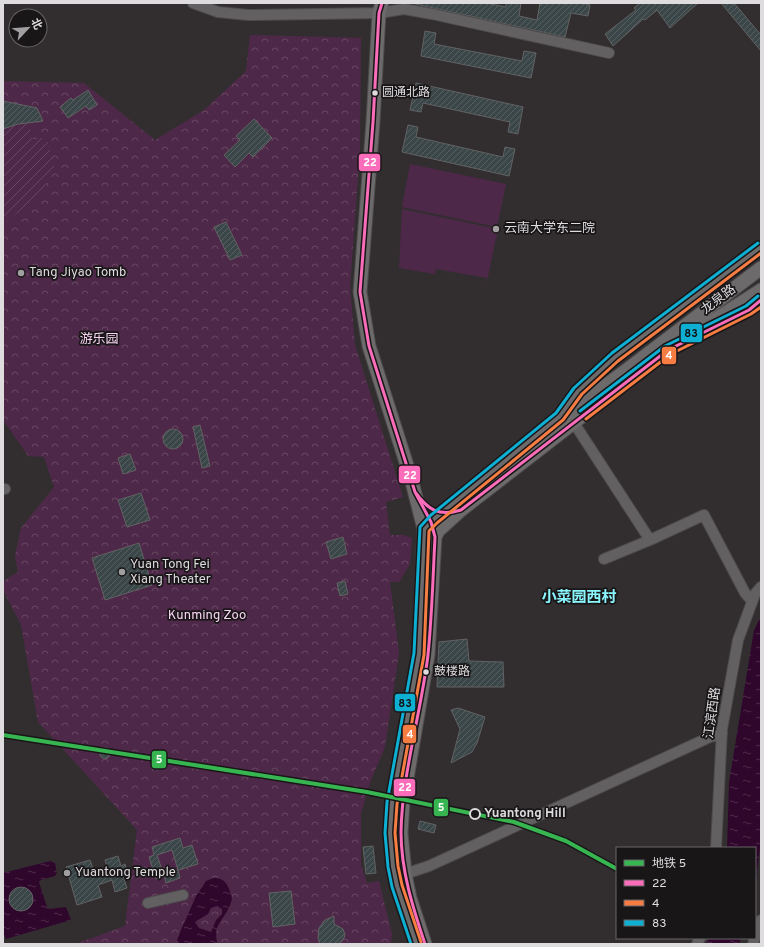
<svg xmlns="http://www.w3.org/2000/svg" width="764" height="947" viewBox="0 0 764 947" font-family="Overpass,'Noto Sans SC',sans-serif">
<style>
.grass{fill:#4e2848}
.park{fill:url(#park-crowns)}
.garden{fill:url(#garden-furrows)}
.water{fill:url(#water-ripples);fill-rule:evenodd}
.building{fill:url(#building-hatch);stroke:#626263}
.lines{fill:none;stroke-linecap:round;stroke-linejoin:round}
.minor-casing{stroke:#4d4b4c;stroke-width:12}
.major-casing{stroke:#4d4b4c;stroke-width:15}
.minor{stroke:#626061;stroke-width:10}
.major{stroke:#6c6a6b;stroke-width:13}
.bus-1-casing{stroke:#191618;stroke-width:6}
.bus-2-casing{stroke:#191618;stroke-width:6}
.bus-3-casing{stroke:#191618;stroke-width:6}
.bus-1{stroke:#fb6dba;stroke-width:3}
.bus-2{stroke:#f77d43;stroke-width:3}
.bus-3{stroke:#0dafd3;stroke-width:3}
.metro-1-casing{stroke:#191618;stroke-width:7}
.metro-1{stroke:#37b551;stroke-width:4}
.bus-dot{fill:#dfdcdf;stroke:#191618;stroke-width:1.5}
.poi-dot{fill:#a29fa2;stroke:#191618;stroke-width:1.5}
.stop-dot{fill:#191618;stroke:#dfdcdf;stroke-width:2}
.labels{text-anchor:middle;dominant-baseline:central;stroke-width:3.5;stroke-linejoin:round;paint-order:stroke}
.bus-label{font-size:12px;fill:#dfdcdf;stroke:#191618;text-anchor:start}
.poi-label{font-size:13px;fill:#dfdcdf;stroke:#191618;text-anchor:start}
.street-label{font-size:13px;fill:#dfdcdf;stroke:#191618}
.park-label{font-size:13px;fill:#fad4f3;stroke:#191618}
.stop-label{font-size:13px;font-weight:bold;fill:#dfdcdf;stroke:#191618;text-anchor:start}
.quarter-label{font-size:15px;font-weight:bold;fill:#89f5fc;stroke:#191618}
.line-badge{stroke:#191618;stroke-width:1.5}
.badge-label{font-size:11px;text-anchor:middle;font-weight:bold;fill:#fff}
.pale-badge-label{font-size:11px;text-anchor:middle;font-weight:bold;fill:#111}
</style>
<defs>
<pattern id="park-crowns" width="20" height="18" patternUnits="userSpaceOnUse"><rect width="20" height="18" fill="#4e2848"/><path d="M2 6a3 3 0 1 1 6 0M12 15a3 3 0 1 1 6 0" fill="none" stroke="#674762"/></pattern>
<pattern id="garden-furrows" width="10" height="10" patternUnits="userSpaceOnUse"><rect width="10" height="10" fill="#4e2848"/><path d="M-1 1l2-2M0 10L10 0M9 11l2-2" fill="none" stroke="#674762"/></pattern>
<pattern id="water-ripples" width="26" height="14" patternUnits="userSpaceOnUse"><rect width="26" height="14" fill="#30072c"/><path d="M2 4q2-2 4 0t4 0M15 11q2-2 4 0t4 0" fill="none" stroke="#4e2b4a"/></pattern>
<pattern id="building-hatch" width="6" height="6" patternUnits="userSpaceOnUse"><rect width="6" height="6" fill="#3a4648"/><path d="M-1 1l2-2M0 6l6-6M5 7l2-2" fill="none" stroke="#566062"/></pattern>
</defs>
<rect width="100%" height="100%" fill="#322e30"/>
<path class="grass" d="M410 164 506 184 497 227 402 207Z
M402 209 498 229 486 286 487 278 436 269 434 277V274L399 268Z"/>
<path class="park" d="M250 35 361 38 360 149 350 287 355 345 403 497 386 502 390 535H404L412 538 410 564 399 582H390L399 653 385 747 371 780 361 813V865L367 883 379 881 392 934 391 944H75L125 926 137 830 38 722 21 625 3 590V581L18 572 15 556 21 528 54 487 44 457 28 456 3 420V81L84 83 155 140 204 110 246 71Z"/>
<path class="garden" d="M29 122 32 139 47 138 54 167 43 191 3 225V129Z"/>
<path class="water" d="M761 616V839L755 888V848H727L729 782 754 630Z
M50 861 55 863 57 873 55 876 41 880 39 882 47 907 49 909 66 907 71 920 6 939 3 933V873Z
M213 878C226 877 229 887 232 898 230 916 210 924 218 944H180L177 940 181 930 196 896 206 881ZM217 906 222 909V914L216 920 211 932 199 928 195 922 208 914 211 908Z
M709 938H741L739 944H706Z"/>
<path class="building" d="M411 3H486L506 7V3H521L519 16 537 20 540 3H561L568 4V3H581L590 5 588 16 571 13 565 37Z
M640 3H698L670 28 657 10 645 20 643 19 613 46 605 34 636 10 634 8Z
M721 3H734L761 35V51Z
M425 31 436 33 434 44 522 61 524 51 536 53 531 78 421 56Z
M416 83 523 107 518 134 508 132 510 122 423 103 421 112 410 110Z
M88 90 97 105 89 110 86 106 68 118 60 107 71 98 73 100Z
M3 101 37 108 43 121 18 124 3 129Z
M254 119 272 138 253 157 249 153 235 167 224 155 240 140 236 136Z
M408 125 418 127 416 137 503 157 505 147 515 149 509 176 402 152Z
M226 222 242 255 230 260 214 227Z
M200 425 210 466 202 468 193 427Z
M163 439a10 10 0 1 1 20 0a10 10 0 1 1-20 0Z
M130 454 136 470 123 474 118 458Z
M141 493 150 520 127 527 118 500Z
M343 537 347 554 331 559 326 542Z
M139 543 152 585 105 600 92 558Z
M345 581 348 594 340 596 337 583Z
M467 639 469 661 503 662 504 687H437L439 642Z
M458 708 485 717 477 743 472 752 451 763 460 729 451 710Z
M99.5 753a5.5 5.5 0 1 1 11 0a5.5 5.5 0 1 1-11 0Z
M420 821 436 825 434 833 418 829Z
M180 838 183 848 192 845 198 864 178 870 172 850 157 855 164 876 156 879 149 857 154 855 152 847Z
M373 846 376 873 366 874 363 847Z
M118 856 121 866 125 864 128 874 123 876 127 888 115 892 112 880 98 885 102 897 77 905 66 867 90 860 95 874 108 870 105 860Z
M178 870 180 878 166 883 164 874Z
M9 899a12 12 0 1 1 24 0a12 12 0 1 1-24 0Z
M291 891 295 924 273 927 269 893Z
M334 916V924L343 929 345 935 344 938 340 943 336 944H320L318 938 319 928 325 920Z"/>
<g class="lines">
<g class="minor-casing">
<path id="minor" d="M193 3 218 12 248 15 379 13 404 9 432 14 609 53
M574 423 650 540
M3 489H5
M604 559 650 540 704 515 745 593 752 601
M716 848 722 729 738 640 755 594 761 587
M405 874 429 866 710 737 722 734
M148 903 183 895
M697 944 700 938
M753 944 761 920"/>
</g>
<g class="major-casing">
<path id="major" d="M382 3 379 13 373 122 360 292 369 346 411 478 424 529
M731 318 749 310 761 300
M668 350 761 290
M566 408 578 391 615 357 761 247
M416 944 397 886 393 867 390 833 392 803 419 654 424 529 434 519 560 416 595 393 624 372 761 268
M425 944 410 898 405 874 401 833 403 802 428 655 435 537 438 531 461 510 639 372"/>
</g>
<use href="#minor" class="minor"/>
<use href="#major" class="major"/>
<g class="bus-1-casing">
<path id="bus-1" d="M382 3 379 13 373 122 360 292 369 346 415 492 431 522 435 537C433 576 432 616 428 655 421 713 402 774 401 832 401 871 413 908 425 944
M415 492C428 510 439 517 461 510L668 350 749 310 761 300"/>
</g>
<g class="bus-2-casing">
<path id="bus-2" d="M586 419 671 354 751 314 761 307
M421 942 402 885 398 866 395 833 397 804 424 655 429 531 437 523 563 420 582 394 618 361 761 253"/>
</g>
<g class="bus-3-casing">
<path id="bus-3" d="M580 411 665 346 746 306 758 296
M411 944 392 887 388 867 385 833 387 802 414 653 420 527 431 515 556 413 574 388 612 353 758 243"/>
</g>
<use href="#bus-1" class="bus-1"/>
<use href="#bus-2" class="bus-2"/>
<use href="#bus-3" class="bus-3"/>
<g class="metro-1-casing">
<path id="metro-1" d="M3 735 367 792 514 822 566 841 617 869"/>
</g>
<use href="#metro-1" class="metro-1"/>
</g>
<g class="bus-dot">
<circle cx="375" cy="93" r="3.5"/>
<circle cx="426" cy="672" r="3.5"/>
</g>
<g class="poi-dot">
<circle cx="496" cy="229" r="4"/>
<circle cx="21" cy="273" r="4"/>
<circle cx="122" cy="572" r="4"/>
<circle cx="67" cy="873" r="4"/>
</g>
<circle class="stop-dot" cx="475" cy="814" r="5"/>
<g class="labels">
<g class="bus-label">
<text x="382" y="93">圆通北路</text>
<text x="434" y="672">鼓楼路</text>
</g>
<g class="poi-label">
<text x="504" y="229">云南大学东二院</text>
<text x="29" y="273">Tang Jiyao Tomb</text>
<text x="130" y="565">Yuan Tong Fei<tspan x="130" dy="15">Xiang Theater</tspan></text>
<text x="75" y="873">Yuantong Temple</text>
</g>
<g class="street-label">
<text transform="translate(719 300) rotate(-37)">龙泉路</text>
<text transform="translate(713 713) rotate(-82)">江滨西路</text>
</g>
<g class="park-label">
<text x="99" y="340">游乐园</text>
<text x="207" y="616">Kunming Zoo</text>
</g>
<g class="stop-label">
<text x="484" y="814">Yuantong Hill</text>
</g>
<g class="quarter-label">
<text x="579" y="598">小菜园西村</text>
</g>
</g>
<g class="line-badge">
<rect x="358" y="153" width="23" height="19" rx="4" fill="#fb6dba"/>
<rect x="680" y="323" width="23" height="20" rx="4" fill="#0dafd3"/>
<rect x="661" y="346" width="16" height="19" rx="4" fill="#f77d43"/>
<rect x="398" y="465" width="23" height="19" rx="4" fill="#fb6dba"/>
<rect x="394" y="693" width="22" height="19" rx="4" fill="#0dafd3"/>
<rect x="402" y="724" width="15" height="20" rx="4" fill="#f77d43"/>
<rect x="151" y="750" width="16" height="19" rx="4" fill="#37b551"/>
<rect x="393" y="778" width="23" height="19" rx="4" fill="#fb6dba"/>
<rect x="433" y="798" width="16" height="19" rx="4" fill="#37b551"/>
</g>
<g class="badge-label">
<text x="370" y="166">22</text>
<text x="669" y="359">4</text>
<text x="410" y="479">22</text>
<text x="410" y="738">4</text>
<text x="159" y="763">5</text>
<text x="405" y="791">22</text>
<text x="441" y="811">5</text>
</g>
<g class="pale-badge-label">
<text x="691" y="337">83</text>
<text x="405" y="707">83</text>
</g>
<rect width="764" height="947" fill="none" stroke="#dfdcdf" stroke-width="8"/>
<rect x="616" y="847" width="140" height="92" fill="#191618" stroke="#686568"/>
<rect x="624" y="860" width="20" height="6" fill="#37b551" stroke="#686568"/>
<text x="652" y="867" font-size="12" fill="#dfdcdf">地铁 5</text>
<rect x="624" y="880" width="20" height="6" fill="#fb6dba" stroke="#686568"/>
<text x="652" y="887" font-size="12" fill="#dfdcdf">22</text>
<rect x="624" y="900" width="20" height="6" fill="#f77d43" stroke="#686568"/>
<text x="652" y="907" font-size="12" fill="#dfdcdf">4</text>
<rect x="624" y="920" width="20" height="6" fill="#0dafd3" stroke="#686568"/>
<text x="652" y="927" font-size="12" fill="#dfdcdf">83</text>
<g transform="translate(28 28) rotate(64)"><circle r="19" fill="#191618" stroke="#686568"/>
<path d="M0-3L7 15L0 10L-7 15Z" fill="#a29fa2"/>
<text y="-6" font-size="11" font-weight="bold" text-anchor="middle" fill="#dfdcdf">北</text>
</g>
</svg>
